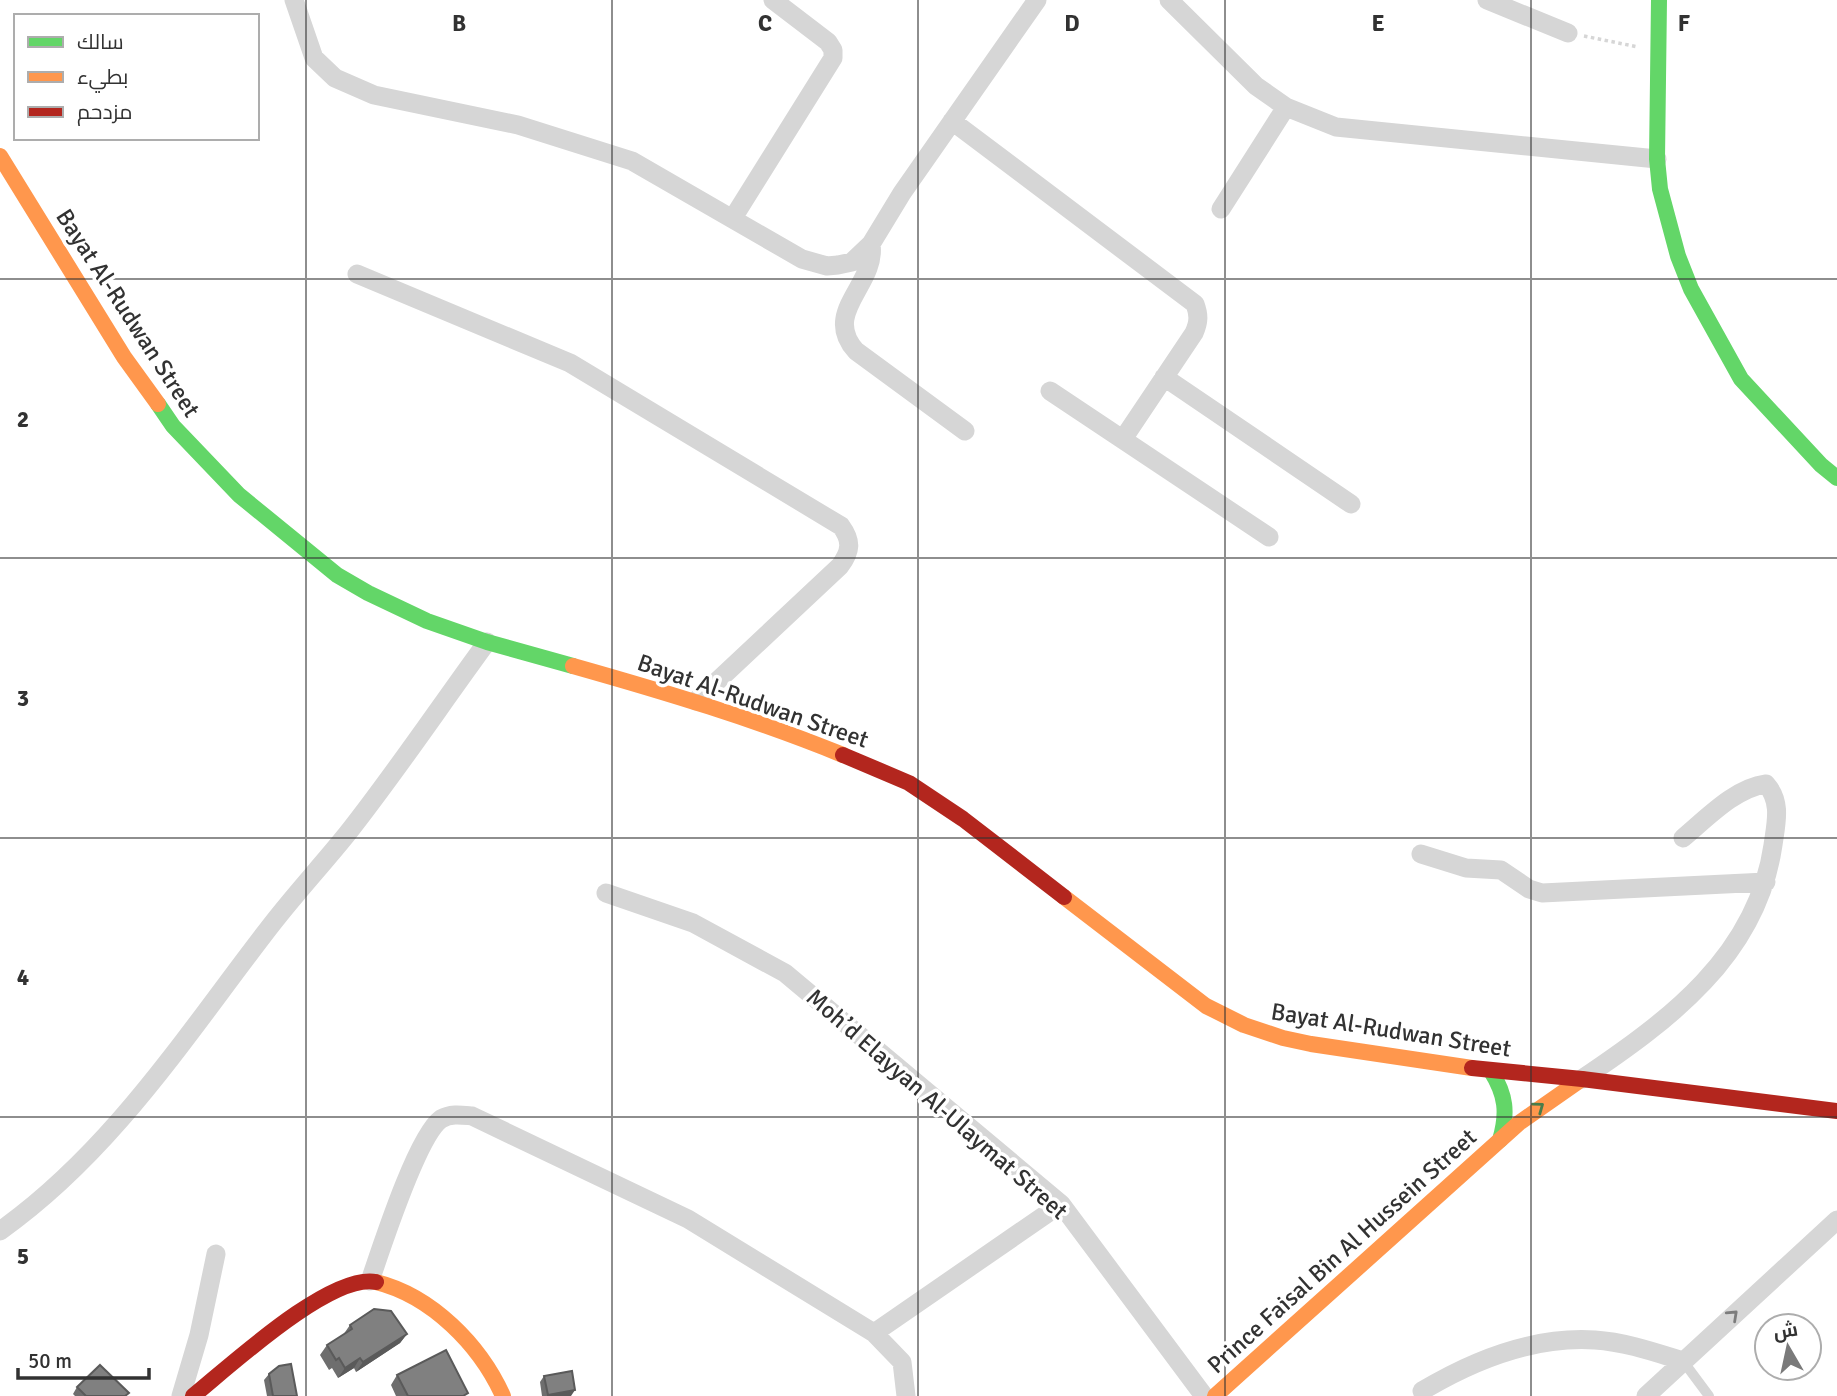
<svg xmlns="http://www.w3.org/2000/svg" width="1837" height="1396" viewBox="0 0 1837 1396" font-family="Signika,Cairo,sans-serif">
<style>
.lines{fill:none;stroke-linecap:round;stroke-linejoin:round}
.path{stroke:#d6d6d6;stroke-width:3.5;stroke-dasharray:3.5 3.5;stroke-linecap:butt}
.lane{stroke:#d6d6d6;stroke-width:10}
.street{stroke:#d6d6d6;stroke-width:19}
.fast{stroke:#63d668;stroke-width:16}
.slow{stroke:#ff974d;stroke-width:16}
.jam{stroke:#b3261e;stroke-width:16}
.wall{fill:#6e6e6e}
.shaded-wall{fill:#5a5a5a}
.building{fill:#808080;stroke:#5a5a5a;stroke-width:2}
.oneway{stroke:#487c4a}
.oneway2{stroke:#7c7c7c}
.grid{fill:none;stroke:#323232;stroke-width:2;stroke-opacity:0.55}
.labels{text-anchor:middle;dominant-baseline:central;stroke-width:7;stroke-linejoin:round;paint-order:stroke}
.street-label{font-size:24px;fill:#323232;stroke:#fff}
.grid-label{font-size:23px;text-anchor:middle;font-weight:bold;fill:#323232;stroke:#fff;stroke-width:7;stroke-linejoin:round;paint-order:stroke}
</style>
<rect width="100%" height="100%" fill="#fff"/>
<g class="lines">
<path class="path" d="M1584 36 1638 47"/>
<path class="lane" d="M1683 1361 1709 1396"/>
<path class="street" d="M294 0 314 58 335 78 374 95 518 125 632 161 802 259 827 266 838 265 852 262 871 244 902 193 1037 0
M1169 0 1256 86 1286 107 1336 127 1657 159
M1487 0 1568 33
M952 121 1195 304C1199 315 1199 322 1194 333L1123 439
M1221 209 1286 107
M733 218 833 58V50L828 42 773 0
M871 244C877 285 821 312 856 351L965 431
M357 274 570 363 841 526C852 541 851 551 840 566L696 701
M1164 377 1351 504
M1050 391 1269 537
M1421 854 1466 868 1501 870 1529 889 1542 893 1766 882
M606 893 693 923 785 973 1061 1204 1204 1396
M1582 1079C1668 1021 1757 956 1773 845 1776 823 1782 802 1766 784 1735 788 1707 818 1683 838
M0 1231C114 1150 188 1032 272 924 296 893 322 865 347 834 396 772 440 706 487 642
M370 1281C381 1249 417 1136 441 1119 451 1113 462 1115 472 1116L688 1219 874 1333 902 1362 906 1396
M874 1333 1061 1204
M1422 1391C1472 1361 1534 1336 1595 1340 1625 1342 1654 1352 1683 1361
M181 1396 199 1335 216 1254
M1646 1396 1837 1220"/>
<path class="fast" d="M1659 0 1657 159 1660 189 1678 256 1691 289 1741 379 1821 465 1837 478
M158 404 173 426 239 495 337 575 368 593 427 621 487 642 573 666
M1491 1071C1506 1095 1508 1113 1500 1140"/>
<path class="slow" d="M0 156 124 357 158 404
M573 666C665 692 755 719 843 755
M1064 897 1206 1006 1244 1025 1283 1038 1311 1044 1472 1068
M376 1282C432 1296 480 1345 503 1396
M1215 1396 1519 1123 1582 1079"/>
<path class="jam" d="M843 755 909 783 963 819 1064 897
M1472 1068 1582 1079 1837 1111
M193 1396C229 1367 330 1273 376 1282"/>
</g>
<path class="wall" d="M350 1325 407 1334 400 1343 356 1372 354 1368 338 1378 332 1368 329 1370 320 1355 327 1345 343 1335Z
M269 1374 297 1396H267L264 1380Z
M397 1375 466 1396H396L391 1385Z
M544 1376 571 1396H542L540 1382Z
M77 1387 129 1393 126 1396H75L73 1394Z"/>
<path class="shaded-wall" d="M407 1334 400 1343 356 1372 363 1362Z
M360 1358 354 1368 338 1378 345 1368Z
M575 1390 571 1396H547L548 1395Z"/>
<path class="building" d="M374 1309 391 1311 407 1334 363 1362 360 1358 345 1368 339 1358 336 1360 327 1345 352 1329 350 1325Z
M446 1350 468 1393 463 1396H408L397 1375Z
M291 1364 297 1396H273L269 1374 279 1366Z
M100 1365 129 1393 125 1396H86L77 1387Z
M572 1371 575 1390 548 1395 544 1376Z"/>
<defs><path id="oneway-chevron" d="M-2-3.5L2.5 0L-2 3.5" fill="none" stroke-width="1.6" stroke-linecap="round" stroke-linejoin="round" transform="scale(1.75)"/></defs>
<use class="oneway" href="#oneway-chevron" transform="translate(1539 1107) rotate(-36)"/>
<use class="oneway2" href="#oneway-chevron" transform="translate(1733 1315) rotate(-43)"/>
<path class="grid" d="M306 0V1396M612 0V1396M918 0V1396M1225 0V1396M1531 0V1396M0 279H1837M0 558H1837M0 838H1837M0 1117H1837"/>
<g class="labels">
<g class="street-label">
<text transform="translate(128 313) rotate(57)">Bayat Al-Rudwan Street</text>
<text transform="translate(753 701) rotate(19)">Bayat Al-Rudwan Street</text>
<text transform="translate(1391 1030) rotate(9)">Bayat Al-Rudwan Street</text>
<text transform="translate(937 1104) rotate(41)">Moh’d Elayyan Al-Ulaymat Street</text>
<text transform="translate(1342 1251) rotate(-42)">Prince Faisal Bin Al Hussein Street</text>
</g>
</g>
<g class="grid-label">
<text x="459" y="31">B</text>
<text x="765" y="31">C</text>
<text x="1072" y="31">D</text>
<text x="1378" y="31">E</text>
<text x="1684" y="31">F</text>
<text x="23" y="427">2</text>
<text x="23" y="706">3</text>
<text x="23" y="985">4</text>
<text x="23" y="1264">5</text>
</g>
<rect x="14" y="14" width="245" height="126" fill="#ffffff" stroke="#adadad" stroke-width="2"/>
<rect x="28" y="37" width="35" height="10" fill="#63d668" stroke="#adadad" stroke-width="2"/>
<text x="77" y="49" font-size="21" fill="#323232">سالك</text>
<rect x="28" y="72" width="35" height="10" fill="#ff974d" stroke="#adadad" stroke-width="2"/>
<text x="77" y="84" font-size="21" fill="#323232">بطيء</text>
<rect x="28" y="107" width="35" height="10" fill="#b3261e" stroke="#adadad" stroke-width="2"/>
<text x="77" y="119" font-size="21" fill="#323232">مزدحم</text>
<g transform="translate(1788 1347) rotate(351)"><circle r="33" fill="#ffffff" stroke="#adadad" stroke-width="2"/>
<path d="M0-5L12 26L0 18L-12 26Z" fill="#7a7a7a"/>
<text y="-10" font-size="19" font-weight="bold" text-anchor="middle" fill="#323232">ش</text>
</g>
<path d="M18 1368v10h131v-10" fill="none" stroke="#323232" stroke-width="3.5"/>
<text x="28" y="1368" font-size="21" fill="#323232" stroke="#ffffff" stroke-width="5" paint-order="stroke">50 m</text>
</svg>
